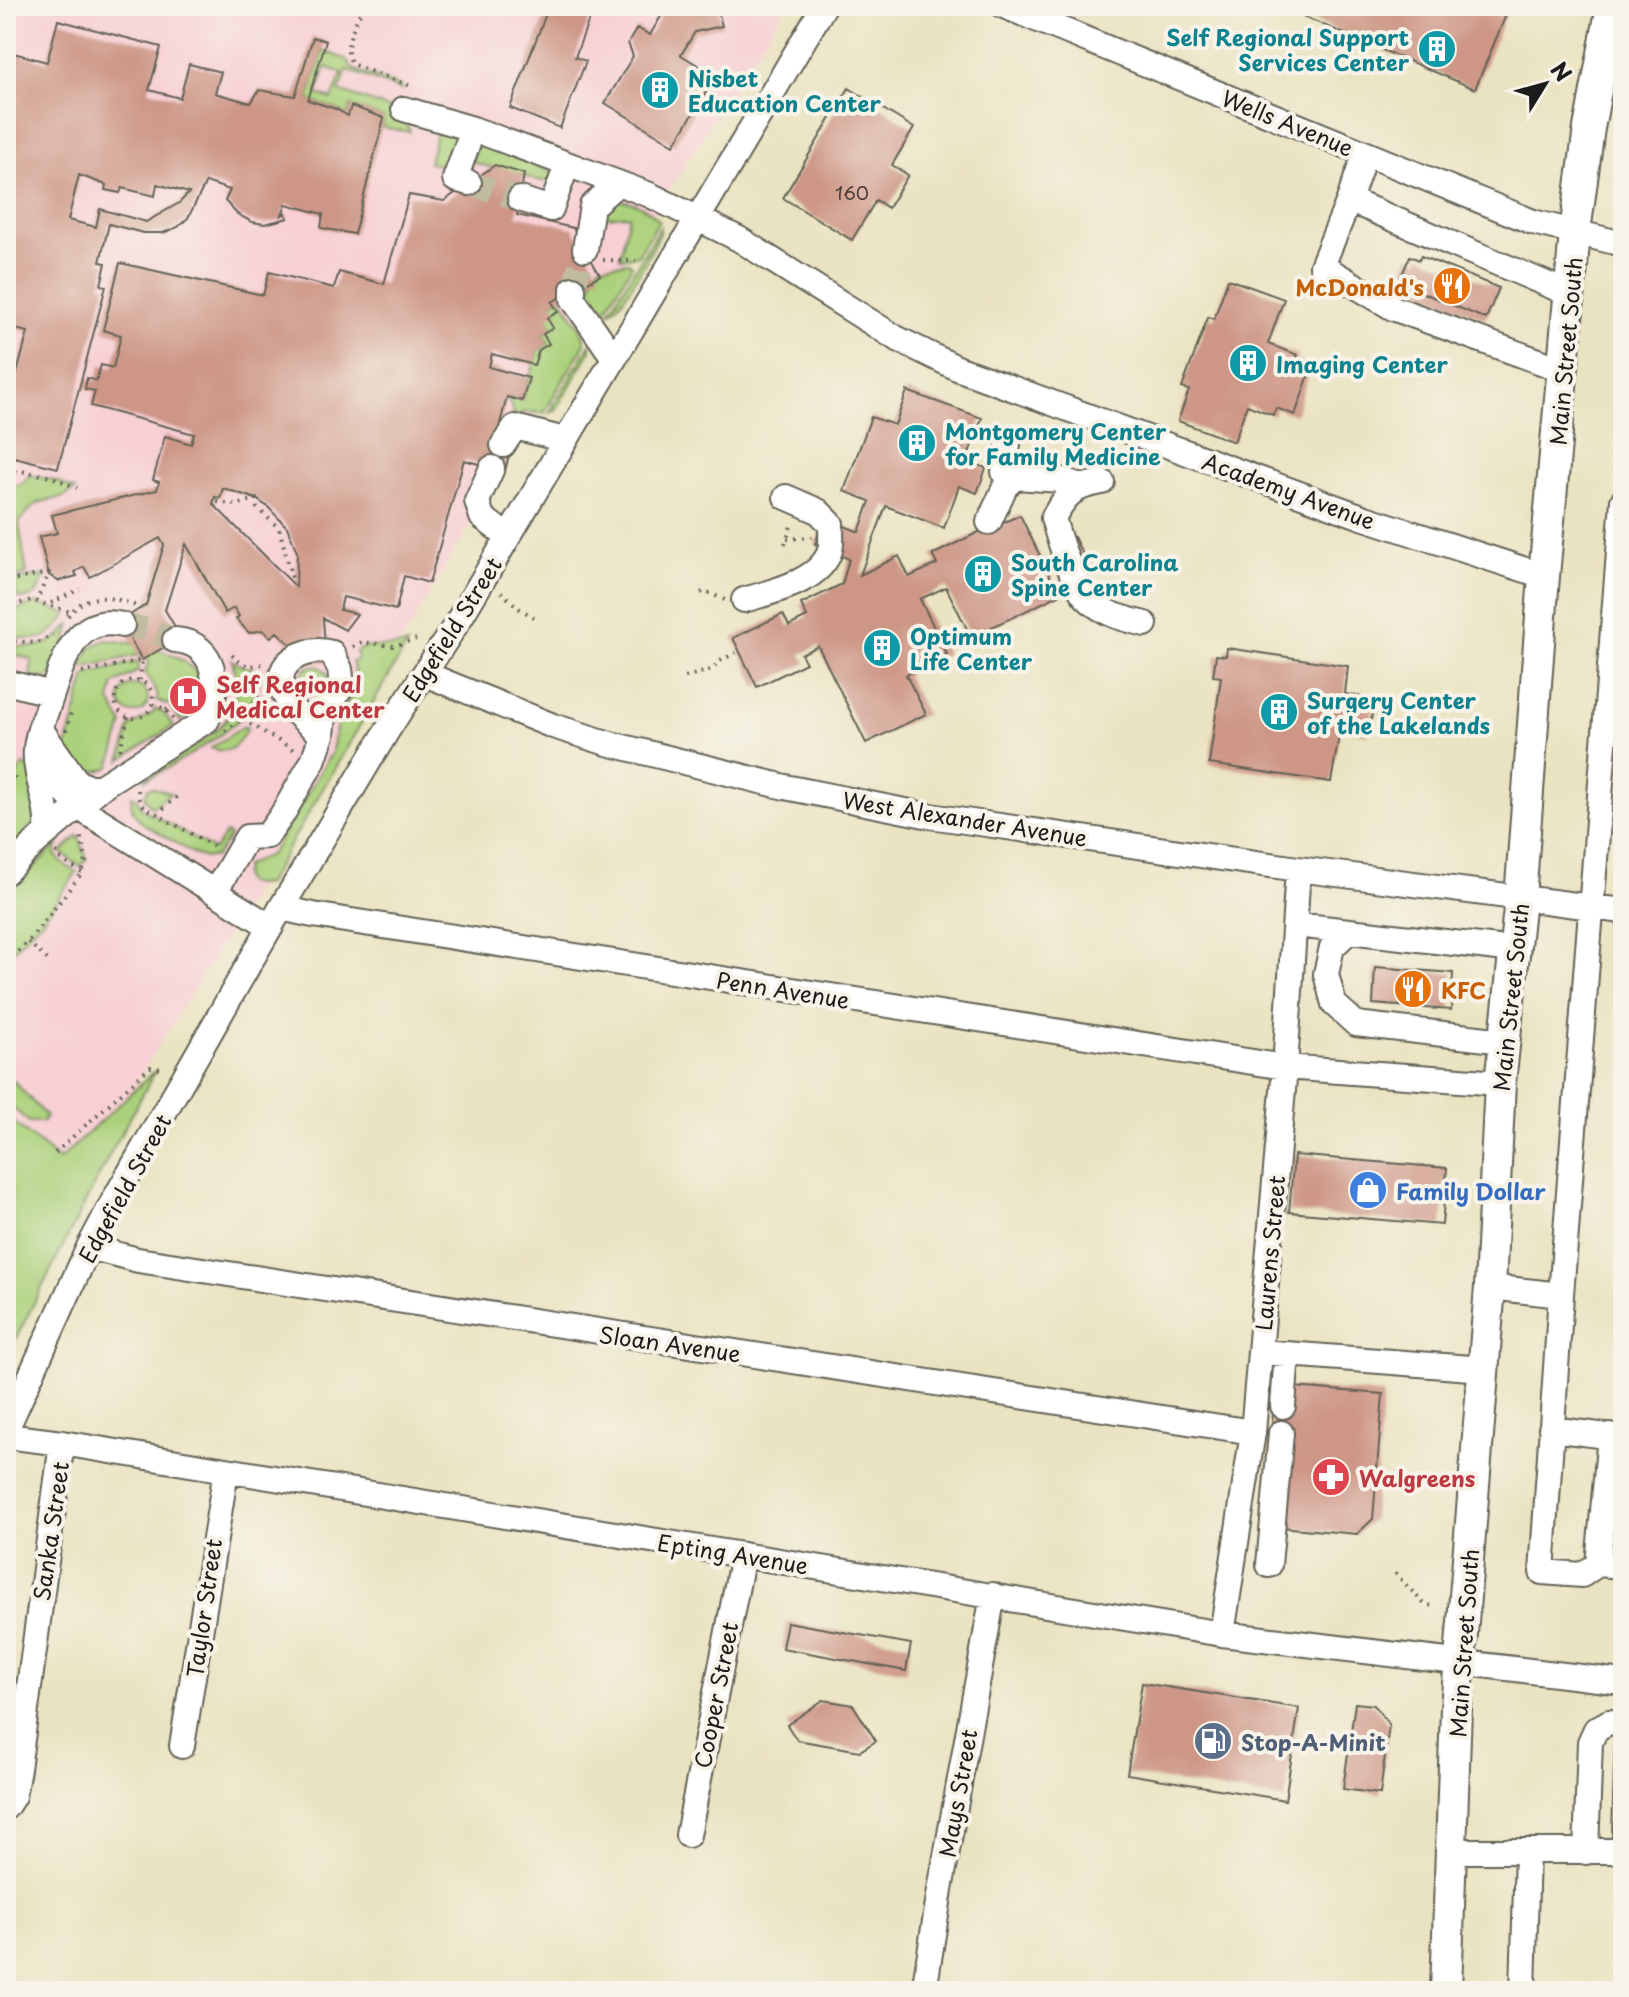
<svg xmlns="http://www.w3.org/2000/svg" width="1629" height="1997" viewBox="0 0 1629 1997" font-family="'Playpen Sans',sans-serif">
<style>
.built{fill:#f7cfd4}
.green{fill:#acd17b;stroke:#64764c;stroke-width:2}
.building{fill:#cd9686;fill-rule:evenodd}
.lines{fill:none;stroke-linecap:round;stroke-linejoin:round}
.minor-tunnel{stroke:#c1bba0;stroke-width:24;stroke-dasharray:24 12;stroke-linecap:butt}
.minor-casing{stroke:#646256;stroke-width:28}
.major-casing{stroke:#646256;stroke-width:34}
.path{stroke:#646256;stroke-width:4;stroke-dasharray:2 6;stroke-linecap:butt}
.minor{stroke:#fff;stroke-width:24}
.major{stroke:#fff;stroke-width:30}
.labels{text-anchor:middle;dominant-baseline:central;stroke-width:8;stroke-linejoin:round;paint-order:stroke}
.number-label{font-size:18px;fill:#483a36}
.culture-label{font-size:22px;font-weight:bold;fill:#0d838f;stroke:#f7f3e8;text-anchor:start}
.street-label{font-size:22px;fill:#1c1c1c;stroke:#f7f3e8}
.food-label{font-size:22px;font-weight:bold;fill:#c56008;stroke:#f7f3e8;text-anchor:end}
.health-label{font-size:22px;font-weight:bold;fill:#be3a42;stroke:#f7f3e8;text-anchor:start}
.shop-label{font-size:22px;font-weight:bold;fill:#366cbe;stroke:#f7f3e8;text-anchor:start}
.service-label{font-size:22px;font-weight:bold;fill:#4e5e75;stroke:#f7f3e8;text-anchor:start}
</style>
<rect width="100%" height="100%" fill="#f7f3e8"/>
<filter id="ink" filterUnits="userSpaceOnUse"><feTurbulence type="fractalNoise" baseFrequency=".0125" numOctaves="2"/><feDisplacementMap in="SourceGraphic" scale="16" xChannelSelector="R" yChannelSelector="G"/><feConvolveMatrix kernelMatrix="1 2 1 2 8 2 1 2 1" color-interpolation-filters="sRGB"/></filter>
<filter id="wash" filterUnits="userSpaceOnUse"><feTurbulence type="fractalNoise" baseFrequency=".006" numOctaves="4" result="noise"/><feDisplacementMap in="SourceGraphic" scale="32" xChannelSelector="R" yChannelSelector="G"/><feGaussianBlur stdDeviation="1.8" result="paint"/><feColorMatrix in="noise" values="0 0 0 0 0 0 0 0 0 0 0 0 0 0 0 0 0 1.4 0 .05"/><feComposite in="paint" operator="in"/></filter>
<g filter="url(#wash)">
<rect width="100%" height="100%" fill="#eae3c1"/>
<path class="built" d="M6 6H786L643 230 269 868 154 1053 56 1228 6 1337Z"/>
<path class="green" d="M323 51 346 59 353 69 402 87 401 90 347 70 345 74 326 67 317 94 332 99 341 76 345 77 339 91 394 110 393 117 407 125 410 132 382 127 383 118 351 106 348 116 336 109 308 100Z
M436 133H446L456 138 450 164 446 166 429 163Z
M477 144 550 171 553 174 550 181H541L475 163 472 161Z
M619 200C634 201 650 209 659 221L638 255 620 258 629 215 607 217 603 212Z
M660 228V234C649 253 628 302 609 312Z
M629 262 632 265 604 313 593 308 587 296 599 266Z
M561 297 582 331 585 343 544 413 525 412 515 417 507 397 522 401 539 350 549 344 543 334 553 328 547 318 552 302Z
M590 344 591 350 556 410 549 413Z
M29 475 53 480 75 490C50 509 43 488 19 523L27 574 13 578C5 550 1 516 9 488L23 483Z
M45 575 36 595 23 599 18 598 13 581Z
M36 603 68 614C50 638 40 644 9 635L16 610Z
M71 624 61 659 48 678H30L32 660 15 654 17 646C42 649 55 643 71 624Z
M106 640C134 643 196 652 201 686 203 704 194 712 180 721L171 708 179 701H186L185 693 167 705 156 700 158 696 145 672 149 661 138 655 81 668 91 647Z
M407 645 267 884 255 885 246 883 243 877 245 866 271 854 332 752 338 717 354 691 355 674 352 662 358 659 356 652C368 642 389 650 407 645Z
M232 660C243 670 254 666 262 673 257 687 255 701 245 713 227 734 169 769 144 780 148 775 159 768 167 763 212 734 248 722 232 660Z
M139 661 138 671 114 684 110 701 123 724 110 767C90 776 78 770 65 752L86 675Z
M300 680a14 14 0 1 1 28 0a14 14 0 1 1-28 0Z
M120 699a14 14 0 1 1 28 0a14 14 0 1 1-28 0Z
M155 709 164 713 173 726 121 760 130 727 153 713Z
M244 726 247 728C239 744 231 756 211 748Z
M24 765 31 769 35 823 6 853C6 826 3 785 24 765Z
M148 788 151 787 171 793 152 807 144 797Z
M131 796 136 798 143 809 214 850 226 833 230 836 216 856 205 858 196 855 141 822 132 810Z
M78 836 87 858 80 867 61 852Z
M58 843 55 854 62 863 77 872 44 918 6 957V895Z
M156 1070 110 1154 6 1358V1116L59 1160Z
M6 1073 46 1116 42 1122H29L6 1102Z"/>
<g id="blocks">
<path class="building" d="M549 6H594L575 57 586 61 560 128 510 108Z
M663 6H717L722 26 695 32 681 55 716 76 674 145 605 103 633 56 628 43 637 28 650 35 664 11Z
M1289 6H1504L1509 8 1475 89 1288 10Z
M58 20 161 47 149 90 180 98 189 64 221 72 215 93 251 103 259 90 295 96 313 37 326 41 308 100 336 109 348 116 351 106 384 118 354 234 321 228 323 214 286 204 282 215 285 213 288 218 265 224 252 222 237 214 225 201 230 190 206 182 188 218 178 227 163 233H143L109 224 100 262 106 263 101 285 106 286 58 468 6 455V414L28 332 6 327V51L47 62ZM79 175 106 185 105 190 120 193 122 188 155 196 157 184 189 193 179 203 146 222 100 209 96 227 68 220Z
M849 88 914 128 892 165 908 175 888 208 876 200 852 240 783 198Z
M495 165 524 174 517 215 573 228 600 275 552 302 558 312 547 318 553 328 543 334 549 344 539 350 534 365 492 354 489 367 529 378 522 401 507 397 495 443 511 447 505 471 464 460 429 583 404 576 396 610 343 597 340 610 357 614 345 630 323 618 326 662H310L277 632 271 637 262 630 249 633 236 619 239 616 234 608 225 613 186 544 165 610 181 637 142 660 120 621 146 605 164 545 160 538 90 577 84 567 75 572 77 576 58 581 49 575 39 537 57 533 52 515 157 490 159 482 153 480 165 436 191 444 194 434 91 406 95 391 85 389 87 378 96 381 101 365 113 368 121 335 103 330 120 263 263 295 269 272 334 288 339 272 384 284 409 195 444 201ZM223 488 256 499 268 507 287 527 297 552 296 587 213 504 215 497 220 498Z
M1410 256 1419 260 1421 256 1499 288 1486 319 1411 288 1412 285 1400 279Z
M1228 279 1284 299 1268 344 1298 355 1296 360 1312 366 1295 415 1276 408 1273 415 1247 405 1234 442 1178 421 1189 390 1182 388 1208 317 1214 319Z
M907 391 982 418 966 461 986 468 977 493 959 486 944 528 886 506 860 575 899 556 909 577 937 564 932 555 981 531 979 526 998 525 1020 515 1042 560 1054 555 1050 548 1074 537 1086 561 1062 573 1058 565 1047 570 1059 595 971 637 946 587 920 599 947 654 906 675 926 714 866 743 818 646 801 654 806 663 757 687 733 638 783 614 789 626 807 617 801 604 842 584 849 559 815 544 825 518 859 532 870 501 844 491 871 417 895 425Z
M1227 648 1348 666 1345 694 1374 699 1369 735 1340 730 1331 782 1209 764 1221 677 1213 676 1216 655 1226 656Z
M1375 967 1453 973 1451 1010 1373 1004Z
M1294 1155 1447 1168 1442 1225 1289 1212Z
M1293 1387 1383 1394 1373 1519 1357 1534 1281 1527 1271 1432 1274 1405Z
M787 1622 911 1644 906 1671 782 1648Z
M1142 1683 1299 1708 1285 1800 1127 1774Z
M823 1700 853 1705 876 1741 860 1751 797 1740 787 1725Z
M1355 1703 1374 1705 1389 1725 1380 1794 1343 1789Z
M1615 1732H1623V1836H1612Z"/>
</g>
</g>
<g filter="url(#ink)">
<use href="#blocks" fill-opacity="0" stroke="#646256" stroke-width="2"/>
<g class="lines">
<path class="minor-tunnel" d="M469 183 520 199
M573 289 585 249
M122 625 150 630 175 640"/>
<g class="minor-casing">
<path id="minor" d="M1004 6 1533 222 1623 244
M404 109 473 129 650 195 739 239 896 338 957 368 1362 517 1544 576
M469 183 455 179 473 129
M520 199 551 209 567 165
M1349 200 1365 154
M585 249 592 206 618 183
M573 289V299L614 358
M1563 370 1393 308 1322 266 1349 200 1570 294
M1008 444 1004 472 1011 481
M503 445 515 427 565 440
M492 468 477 501 482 517 508 537
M1102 482C1073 487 1067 493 1053 518 1058 537 1074 587 1088 599 1104 614 1124 619 1145 624
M1623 501 1561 1295 1542 1572 1582 1575 1598 1564 1623 1566
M989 522 1005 487 1015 477 1062 480 1080 486
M744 600C771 592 822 581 830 550 832 542 831 532 831 524L818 511 786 497
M425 674 553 726 607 743 785 787 930 816 1298 869 1623 911
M6 682 52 694
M41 728 46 770 78 807 271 927
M44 734 78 783 89 787H102
M47 833C49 805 38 786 36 760 34 740 44 718 50 700 62 665 74 613 122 625
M6 872 36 842 105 784 207 720C220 687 218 643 175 640
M215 892 247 837 267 836 282 815 313 761 322 735 324 715 342 686 340 669 332 653C306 645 271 662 284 693 292 713 306 722 322 735
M281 908 313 915 1285 1067 1500 1083
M1296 925 1349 931
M1504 1041 1356 1024 1334 1004 1326 974 1332 947 1349 931 1515 950
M89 1247 138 1260 1253 1432
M1490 1287 1561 1295
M1260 1352 1484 1369
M1283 1406 1287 1354
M1551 1429 1623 1438
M6 1430 89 1247 114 1200 281 908 387 731 457 623 824 6
M6 1436 62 1443 1222 1634 1623 1682
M1598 1564 1610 1436
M1269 1565 1281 1433
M1222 1634 1253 1432 1285 1067 1298 869
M182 1746 226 1470
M6 1807 13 1796 18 1769 62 1443
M688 1835 743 1555
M1451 1851H1623
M1586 1852 1590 1742 1596 1729 1609 1722 1623 1723
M924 1991 940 1890 993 1595
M1523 1991 1527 1852"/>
</g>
<g class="major-casing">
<path id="major" d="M1446 1991 1456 1708 1490 1287 1500 1083 1520 899 1544 576 1575 232 1589 128 1612 6"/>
</g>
<path class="path" d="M363 6C356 23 339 51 354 65L413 87
M603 260 636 261
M6 351 13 356 6 382
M6 443 9 444
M7 473 21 471 52 477 77 488
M217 502 236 505 256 499 257 508 279 528 293 582
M787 539 812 537
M785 544 792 523
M6 572 15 605 31 600 71 612
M8 581 49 573 37 600
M501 592 520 609 537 619
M701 593 705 591 725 600
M51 603 80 589
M6 608 15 605
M68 616C88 589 115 597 141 608
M353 647 362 642 393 646 416 639
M6 651 9 641 37 643 53 635
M232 655C240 665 250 668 262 664
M82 673 142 660 140 680
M685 677 711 670 720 661 739 651
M115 699a19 19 0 1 1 38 0a19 19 0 1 1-38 0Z
M153 704 165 709 173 719
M166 710 183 698
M243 720 294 750
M66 731 72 708
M225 731 248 714 261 691
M120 750 128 717
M138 790 139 799 144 807 213 846
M6 801 16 773
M157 814 181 793
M56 852 59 858 82 873
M28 942 50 962
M6 962 28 942 82 873 86 860 80 834
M55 1153 150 1067 160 1069
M1395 1573 1425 1605 1436 1606"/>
<use href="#minor" class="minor"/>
<use href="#major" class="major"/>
</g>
</g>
<defs>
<g id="building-disc" transform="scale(2)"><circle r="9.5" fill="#0f9aa8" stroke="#f7f3e8"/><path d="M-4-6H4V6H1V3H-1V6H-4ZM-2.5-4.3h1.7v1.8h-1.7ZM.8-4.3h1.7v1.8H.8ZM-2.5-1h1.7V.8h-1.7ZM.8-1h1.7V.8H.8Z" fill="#fff"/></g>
<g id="restaurant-disc" transform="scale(2)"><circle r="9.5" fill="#e8710a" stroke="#f7f3e8"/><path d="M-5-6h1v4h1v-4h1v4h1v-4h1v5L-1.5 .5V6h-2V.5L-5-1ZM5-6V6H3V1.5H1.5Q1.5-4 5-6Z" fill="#fff"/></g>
<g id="hospital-disc" transform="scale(2)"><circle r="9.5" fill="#e0444e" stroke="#f7f3e8"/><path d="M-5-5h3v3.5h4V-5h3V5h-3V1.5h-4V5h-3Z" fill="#fff"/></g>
<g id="shop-disc" transform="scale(2)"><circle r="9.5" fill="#3f7fe0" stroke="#f7f3e8"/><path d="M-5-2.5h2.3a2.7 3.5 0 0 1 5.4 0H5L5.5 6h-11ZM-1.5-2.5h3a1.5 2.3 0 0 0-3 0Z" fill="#fff"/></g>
<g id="pharmacy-disc" transform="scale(2)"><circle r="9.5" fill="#e0444e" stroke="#f7f3e8"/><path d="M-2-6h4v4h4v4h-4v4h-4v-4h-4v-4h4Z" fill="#fff"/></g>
<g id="fuel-disc" transform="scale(2)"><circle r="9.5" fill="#5c6f8a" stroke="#f7f3e8"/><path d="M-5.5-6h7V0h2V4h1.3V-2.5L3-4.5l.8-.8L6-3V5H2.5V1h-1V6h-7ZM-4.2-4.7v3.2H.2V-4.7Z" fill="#fff"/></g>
</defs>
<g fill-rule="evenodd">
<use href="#building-disc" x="1437" y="49"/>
<use href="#building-disc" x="660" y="90"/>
<use href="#restaurant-disc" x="1452" y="286"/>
<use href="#building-disc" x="1248" y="363"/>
<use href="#building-disc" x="917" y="443"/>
<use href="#building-disc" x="983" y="574"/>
<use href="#building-disc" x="882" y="648"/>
<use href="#hospital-disc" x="188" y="696"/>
<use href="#building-disc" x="1279" y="712"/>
<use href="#restaurant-disc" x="1413" y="989"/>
<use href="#shop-disc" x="1368" y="1190"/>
<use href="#pharmacy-disc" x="1331" y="1477"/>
<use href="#fuel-disc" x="1213" y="1741"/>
</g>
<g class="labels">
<g class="number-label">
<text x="852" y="192">160</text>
</g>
<g class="culture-label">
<text x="1409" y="36" text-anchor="end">Self Regional Support<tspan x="1409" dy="25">Services Center</tspan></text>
<text x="688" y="77">Nisbet<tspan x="688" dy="25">Education Center</tspan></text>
<text x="1276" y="363">Imaging Center</text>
<text x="945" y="430">Montgomery Center<tspan x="945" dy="25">for Family Medicine</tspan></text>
<text x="1011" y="561">South Carolina<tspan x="1011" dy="25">Spine Center</tspan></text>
<text x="910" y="635">Optimum<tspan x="910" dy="25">Life Center</tspan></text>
<text x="1307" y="699">Surgery Center<tspan x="1307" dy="25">of the Lakelands</tspan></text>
</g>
<g class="street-label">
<text transform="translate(1288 122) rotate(22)">Wells Avenue</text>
<text transform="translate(1565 351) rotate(-85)">Main Street South</text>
<text transform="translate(1289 490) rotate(20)">Academy Avenue</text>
<text transform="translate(451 629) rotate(-58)">Edgefield Street</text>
<text transform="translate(965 818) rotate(9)">West Alexander Avenue</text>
<text transform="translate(783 989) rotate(9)">Penn Avenue</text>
<text transform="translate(1510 997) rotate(-84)">Main Street South</text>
<text transform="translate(124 1188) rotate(-61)">Edgefield Street</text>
<text transform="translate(1269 1253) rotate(-85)">Laurens Street</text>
<text transform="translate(670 1343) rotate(8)">Sloan Avenue</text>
<text transform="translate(50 1531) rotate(-82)">Sanka Street</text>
<text transform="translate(733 1553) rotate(9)">Epting Avenue</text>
<text transform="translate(203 1608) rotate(-82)">Taylor Street</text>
<text transform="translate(1463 1643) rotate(-86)">Main Street South</text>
<text transform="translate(715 1695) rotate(-79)">Cooper Street</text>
<text transform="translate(957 1793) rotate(-80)">Mays Street</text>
</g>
<g class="food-label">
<text x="1424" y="286">McDonald's</text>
<text x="1441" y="989" text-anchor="start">KFC</text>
</g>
<g class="health-label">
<text x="216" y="683">Self Regional<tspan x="216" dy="25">Medical Center</tspan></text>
<text x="1359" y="1477">Walgreens</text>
</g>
<g class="shop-label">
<text x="1396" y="1190">Family Dollar</text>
</g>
<g class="service-label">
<text x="1241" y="1741">Stop-A-Minit</text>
</g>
</g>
<rect width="1629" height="1997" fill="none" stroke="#f7f3e8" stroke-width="32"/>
<g transform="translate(1545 84) rotate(53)" stroke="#f7f3e8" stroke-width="6" paint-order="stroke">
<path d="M0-6L14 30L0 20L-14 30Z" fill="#1c1c1c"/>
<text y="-12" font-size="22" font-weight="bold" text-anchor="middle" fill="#1c1c1c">N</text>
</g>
</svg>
